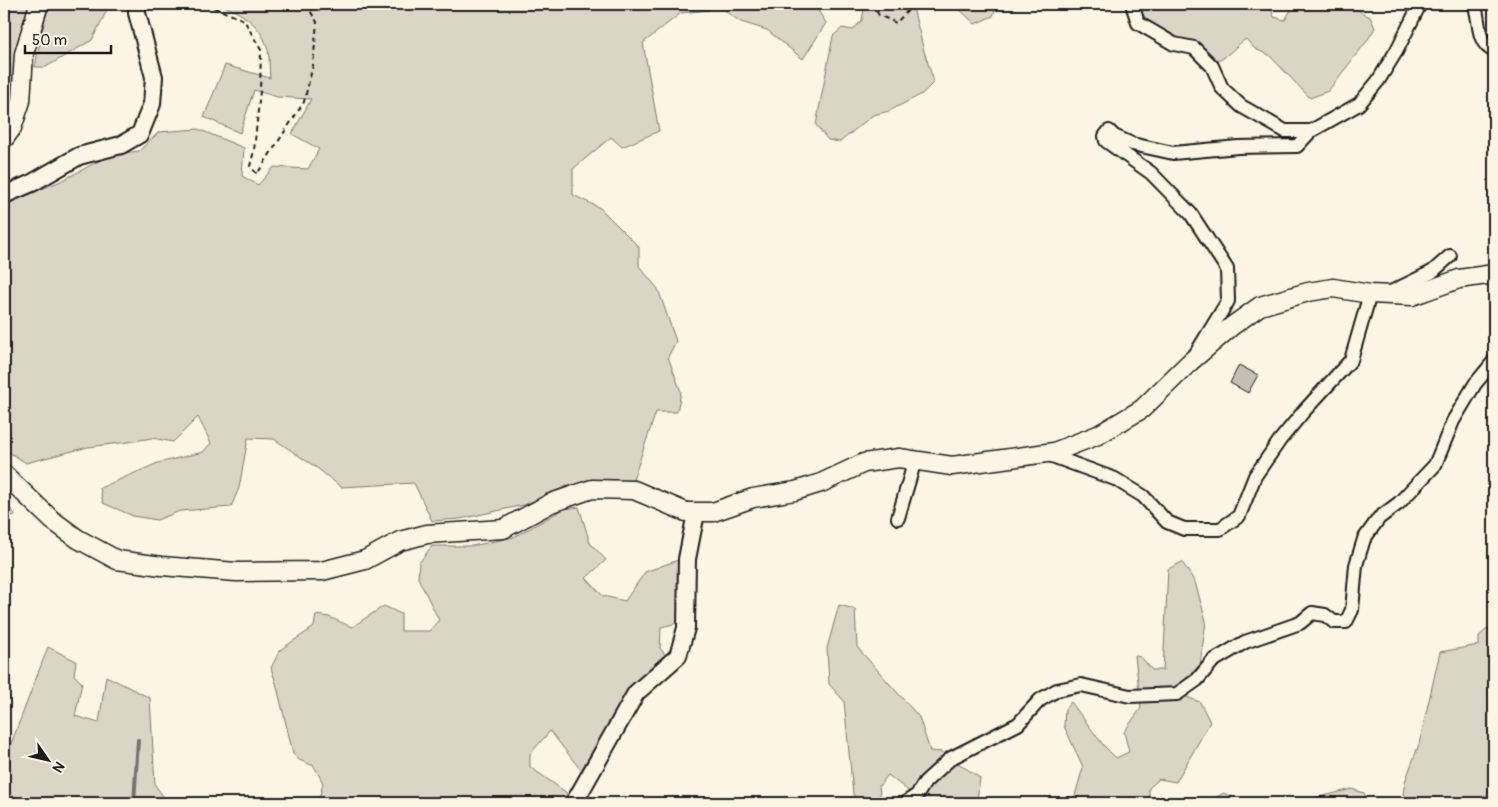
<svg xmlns="http://www.w3.org/2000/svg" width="1498" height="807" viewBox="0 0 1498 807" font-family="Pangolin,sans-serif">
<style>
.green{fill:#dbd5c8;stroke:#7c7872}
.lines{fill:none;stroke-linecap:round;stroke-linejoin:round}
.stream{stroke:#75726c;stroke-width:4}
.building{fill:#c4c0b3;stroke:#1c1c1c}
.minor-casing{stroke:#1c1c1c;stroke-width:16}
.tertiary-casing{stroke:#1c1c1c;stroke-width:20}
.secondary-casing{stroke:#1c1c1c;stroke-width:21}
.path{stroke:#1c1c1c;stroke-width:2;stroke-dasharray:5 4;stroke-linecap:butt}
.minor{stroke:#fcf5e5;stroke-width:12}
.tertiary{stroke:#fcf5e5;stroke-width:16}
.secondary{stroke:#fcf5e5;stroke-width:18}
</style>
<rect width="100%" height="100%" fill="#fcf5e5"/>
<filter id="ink" filterUnits="userSpaceOnUse"><feTurbulence type="fractalNoise" baseFrequency=".02" numOctaves="2"/><feDisplacementMap in="SourceGraphic" scale="10" xChannelSelector="R" yChannelSelector="G"/><feConvolveMatrix kernelMatrix="1 2 1 2 8 2 1 2 1" color-interpolation-filters="sRGB"/></filter>
<g filter="url(#ink)">
<path class="green" d="M4 4H30L18 41 12 98 4 127Z
M50 4H110L92 40 46 67H35L44 22Z
M219 4H711L709 10 681 13 643 43 659 131 622 147 611 137 573 169V195L600 208 639 247V266L658 289 676 341 668 357 681 392 677 412H656L633 480 567 486 524 505 460 519 432 521 414 483 341 487 317 468 274 439 248 438 239 488 231 507 180 511 157 520 133 516 103 503 100 488 158 463 203 452 211 443 198 417 173 442 152 438 128 442 88 447 26 463 4 449V208L15 200 61 181 110 155 139 151 159 132 198 129 244 148 242 176 258 185 274 167 308 169 319 149 292 134 311 99 277 97 254 90 240 133 204 117 225 65 270 78C269 69 270 56 267 47 260 23 240 12 219 4Z
M724 4H814L826 23 803 59 767 30 741 22 726 12Z
M865 4H912L924 51 934 82 922 94 889 111 873 115 840 142 828 140 816 125 833 36 842 28 853 30 862 20Z
M954 4H999L996 6 993 16 975 24Z
M1139 4H1269L1274 17 1285 20 1291 10 1293 4H1347L1370 17 1375 28 1367 41 1328 91 1310 98 1269 55 1255 49 1246 39C1236 45 1229 56 1218 61 1208 57 1202 50 1193 44 1188 41 1183 40 1178 39 1161 32 1143 22 1139 4Z
M4 502 16 515 4 517Z
M579 507 590 543 606 560 586 578 603 596 625 601 645 572 678 560V623L661 627 660 648 667 657 638 679 581 770 550 731 530 754V767L567 793 562 803H318L323 783 314 766 299 760 293 753 276 683 271 668 280 650 314 627 316 615 329 617 352 627 384 606 401 614V631H429L439 620 418 578 419 563 432 546H472L514 537 564 509Z
M1182 562 1195 582 1206 621 1200 665 1180 684 1184 696 1200 702 1210 722 1176 782 1159 779 1149 788V803H1090L1085 799H1074L1083 767 1064 726 1065 709 1071 702 1104 746 1116 758 1129 752 1124 732 1141 708 1135 656 1141 657 1152 670H1163L1168 569Z
M839 605 855 609 857 647 919 717 930 751 942 752 980 778 977 800 979 803H918L920 800 888 775 879 786 881 803H858L853 794 844 701 829 684 827 648Z
M1494 618V775L1484 803H1413L1403 794 1405 782 1419 744 1440 652 1479 645V636L1492 625Z
M48 647 76 661 74 675 82 683 75 716 99 723 106 676 150 698 155 785 168 803H4V762Z
M1352 789 1364 793 1369 803H1295Z
M1224 793 1244 803H1205Z"/>
<g class="lines">
<path class="stream" d="M134 803 138 740"/>
</g>
<path class="building" d="M1239 365 1258 375 1248 393 1230 383Z"/>
<g class="lines">
<g class="minor-casing">
<path id="minor" d="M1132 4 1138 23 1174 44 1194 48 1212 66 1222 88 1241 106 1285 131H1311L1359 104 1378 81 1397 50 1420 4
M1474 4C1481 20 1475 42 1494 51
M1389 293 1432 272 1450 256
M1198 350 1228 301 1227 269 1191 214 1151 173 1106 141 1105 136 1109 131 1114 136 1132 144 1173 153 1238 147 1297 146 1311 131
M1044 453 1115 479 1143 496 1167 522 1184 529H1220L1239 516 1255 476 1280 440 1304 411 1351 360 1370 294
M898 518 915 460
M905 803 917 795 925 782 951 758 1018 724 1040 700 1057 690 1081 685 1130 696 1177 694 1197 680 1213 661 1245 642 1300 623 1312 613 1325 615 1334 622H1346L1352 610 1356 565 1364 539 1379 518 1399 503 1435 465 1453 421 1475 384 1494 361"/>
</g>
<g class="tertiary-casing">
<path id="tertiary" d="M4 195 32 183 79 156 121 145 140 134 152 104 154 77 137 13V4
M574 803 636 693 678 656 686 628 687 559 696 513"/>
</g>
<g class="secondary-casing">
<path id="secondary" d="M4 139 12 128 21 101 24 54 39 4
M4 474 52 520 78 539 117 560 162 566 236 572 322 571 365 560 400 541 427 534 503 529 551 503 592 489 634 490 686 512H713L753 498 795 491 821 483 864 463 899 458 952 466 1054 452 1098 435 1142 409 1190 362 1232 326 1260 306 1308 292 1333 288 1370 294 1412 296 1459 279 1494 274"/>
</g>
<path class="path" d="M196 4 215 8 244 20 261 50 260 91 254 151 250 166 257 174 304 102 313 65 317 22 306 4
M871 4 879 15 896 23 914 4"/>
<use href="#minor" class="minor"/>
<use href="#tertiary" class="tertiary"/>
<use href="#secondary" class="secondary"/>
</g>
</g>
<rect width="1498" height="807" fill="none" stroke="#fcf5e5" stroke-width="20"/>
<rect x="10" y="10" width="1478" height="787" fill="none" stroke="#1c1c1c" stroke-width="2" filter="url(#ink)"/>
<g transform="translate(48 760) rotate(124)" stroke="#fcf5e5" stroke-width="4" paint-order="stroke">
<path d="M0-4L9 19L0 12L-9 19Z" fill="#1c1c1c"/>
<text y="-8" font-size="14" font-weight="bold" text-anchor="middle" fill="#1c1c1c">N</text>
</g>
<path d="M25 45v8h86v-8" fill="none" stroke="#1c1c1c" stroke-width="2.5"/>
<text x="32" y="45" font-size="15" fill="#1c1c1c" stroke="#fcf5e5" stroke-width="4" paint-order="stroke">50 m</text>
</svg>
